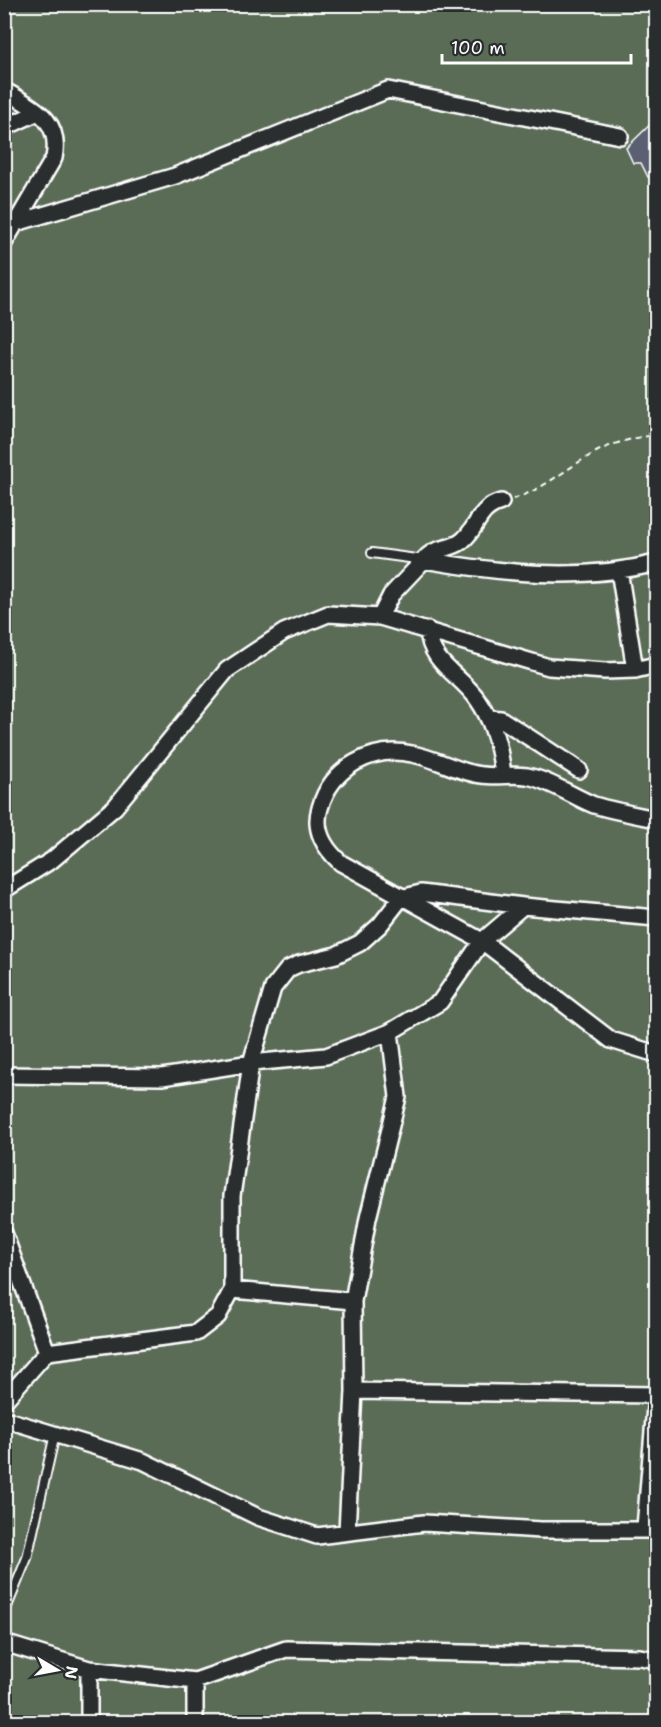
<svg xmlns="http://www.w3.org/2000/svg" width="661" height="1727" viewBox="0 0 661 1727" font-family="'Shantell Sans',sans-serif">
<style>
.green{fill:#5a6c56;stroke:#acb6aa;stroke-width:1.5}
.building{fill:#5a5f71;stroke:#fff;stroke-width:1.5}
.lines{fill:none;stroke-linecap:round;stroke-linejoin:round}
.lane-casing{stroke:#fff;stroke-width:12}
.street-casing{stroke:#fff;stroke-width:20}
.path{stroke:#fff;stroke-width:2;stroke-dasharray:6 4.5;stroke-linecap:butt}
.lane{stroke:#2a2d2e;stroke-width:8}
.street{stroke:#2a2d2e;stroke-width:15}
</style>
<rect width="100%" height="100%" fill="#2a2d2e"/>
<filter id="ink" filterUnits="userSpaceOnUse"><feTurbulence type="fractalNoise" baseFrequency=".0167" numOctaves="2"/><feDisplacementMap in="SourceGraphic" scale="12" xChannelSelector="R" yChannelSelector="G"/><feConvolveMatrix kernelMatrix="1 2 1 2 8 2 1 2 1" color-interpolation-filters="sRGB"/></filter>
<g filter="url(#ink)">
<path class="green" d="M5 5H656V1722H5Z"/>
<path class="building" d="M657 118V179L648 177 641 163H633L626 148Z"/>
<g class="lines">
<g class="lane-casing">
<path id="lane" d="M372 553 424 560
M4 1614 27 1558 55 1434"/>
</g>
<g class="street-casing">
<path id="street" d="M4 90C33 108 62 119 54 158L4 243
M4 128 38 112
M16 223 175 176 388 90 620 136
M424 560C434 546 449 551 462 541 478 528 478 508 501 502
M619 570 635 670
M380 617 391 595 424 560C500 573 581 582 656 563
M428 630C430 664 460 674 478 700 494 723 500 748 503 775
M489 718 501 719 579 770
M656 819C636 815 614 811 594 805 573 797 550 780 527 776 512 774 497 777 482 775 459 773 436 758 412 754 372 745 331 768 320 808 313 830 325 849 341 863L482 941 611 1040 656 1054
M4 890 52 860 115 807 227 670 284 632 328 614 380 617 549 667 605 671 635 670 656 665
M4 1075 162 1077 251 1063 326 1056 390 1032 440 1002 482 941 523 906 656 918
M4 1233 47 1352
M232 1290 353 1301
M354 1391 656 1395 645 1528
M4 1401 47 1352 196 1333 218 1316 232 1290V1196L251 1063 273 988 288 969 299 964 336 955 360 943 380 925 401 898 421 893 523 906
M4 1419 143 1461 258 1517 317 1536 424 1523 541 1530H656
M347 1532 354 1391 353 1301 368 1218 398 1097 390 1032
M4 1643 89 1669 195 1681 286 1649 640 1657 656 1660
M89 1722V1669
M195 1722V1681"/>
</g>
<path class="path" d="M513 499C545 489 569 466 598 451 616 442 637 437 656 435"/>
<use href="#lane" class="lane"/>
<use href="#street" class="street"/>
</g>
</g>
<rect width="661" height="1727" fill="none" stroke="#2a2d2e" stroke-width="24"/>
<rect x="12" y="12" width="637" height="1703" fill="none" stroke="#fff" stroke-width="2" filter="url(#ink)"/>
<g transform="translate(57 1670) rotate(100)" stroke="#2a2d2e" stroke-width="4.5" paint-order="stroke">
<path d="M0-4.5L10 22L0 15L-10 22Z" fill="#ffffff"/>
<text y="-9" font-size="16" font-weight="bold" text-anchor="middle" fill="#ffffff">N</text>
</g>
<path d="M442 54v9h189v-9" fill="none" stroke="#ffffff" stroke-width="3"/>
<text x="451" y="54" font-size="18" fill="#ffffff" stroke="#2a2d2e" stroke-width="4.5" paint-order="stroke">100 m</text>
</svg>
